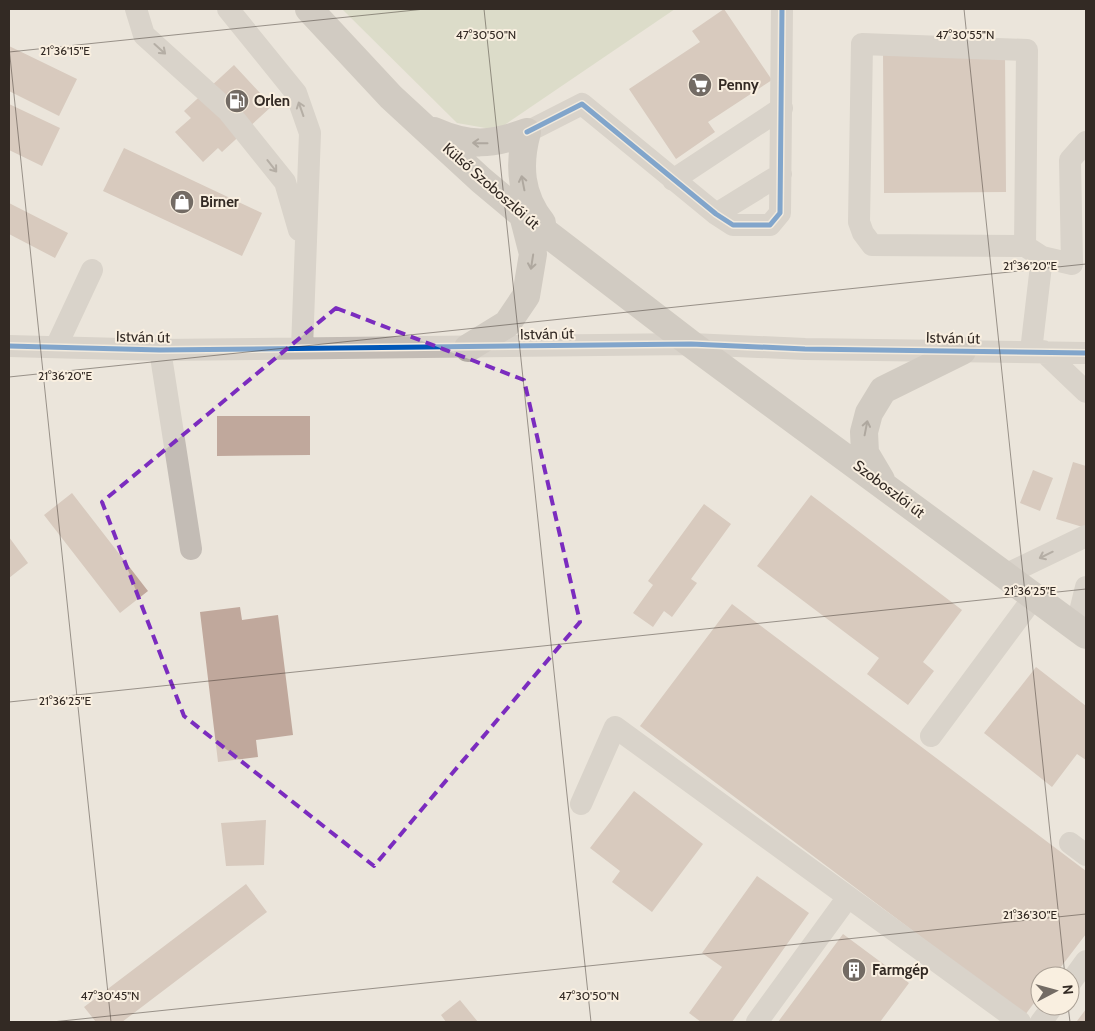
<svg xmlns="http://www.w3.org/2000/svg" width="1095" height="1031" viewBox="0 0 1095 1031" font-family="Cabin,sans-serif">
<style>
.green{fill:#cad1b4}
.building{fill:#c0a89c}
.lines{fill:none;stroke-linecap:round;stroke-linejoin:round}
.minor{stroke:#c3bcb5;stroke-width:22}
.major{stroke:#b2aba4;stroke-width:28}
.cycleway-casing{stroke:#f9efe0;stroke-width:8}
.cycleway{stroke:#0057b8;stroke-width:5}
.oneway{stroke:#746c65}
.oneway2{stroke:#665e57}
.marked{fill:none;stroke:#7b2cbf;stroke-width:4;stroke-dasharray:10 6;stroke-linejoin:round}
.ticks{fill:none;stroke:#332a24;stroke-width:1;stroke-opacity:0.45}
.labels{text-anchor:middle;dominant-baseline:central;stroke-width:4;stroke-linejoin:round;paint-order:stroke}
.poi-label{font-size:15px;font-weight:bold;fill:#332a24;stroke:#f9efe0;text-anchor:start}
.street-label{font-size:15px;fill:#332a24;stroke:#f9efe0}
.ticks-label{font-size:12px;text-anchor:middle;fill:#332a24;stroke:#f9efe0;stroke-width:4;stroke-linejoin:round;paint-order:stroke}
</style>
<rect width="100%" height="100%" fill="#ebe5db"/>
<path class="green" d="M342 9H675L497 130 457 123Z"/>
<path class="building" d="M724 9 772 80 708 122 715 132 676 159 629 89 700 42 692 31Z
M9 46 77 79 59 116 9 91Z
M1005 52 1006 192 884 193 883 53Z
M234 65 272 106 222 152 218 148 203 162 175 132 191 118 184 111Z
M9 104 60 128 42 166 9 150Z
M124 148 262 213 242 256 103 191Z
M9 203 68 233 55 258 9 234Z
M217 416H310V455L217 456Z
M1073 462 1086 466V528L1056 519Z
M1033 470 1053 478 1040 511 1020 503Z
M72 493 148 591 120 613 44 515Z
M811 495 962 610 923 662 934 671 908 705 867 674 879 658 757 566Z
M704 504 731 524 691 579 697 583 672 617 664 611 653 627 633 613 653 585 648 581Z
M9 537 28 563 9 578Z
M732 604 1086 871V934L1054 976H1040V995L1025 1015 640 726Z
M240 607 242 620 278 615 293 735 256 740 258 757 218 762 200 612Z
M1036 667 1086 706V760L1077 754 1052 787 984 733Z
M634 791 703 844 652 912 612 882 620 871 590 848Z
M266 820 264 865 226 866 221 823Z
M757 876 809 913 732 1022H701L689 1013 722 967 702 953Z
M246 884 267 912 122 1022H96L84 1007Z
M843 934 909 983 880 1022H778Z
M460 1000 478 1022H446L441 1015Z
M1086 1009V1022H1078L1077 1021Z"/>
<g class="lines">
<path class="minor" d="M136 9 144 35 228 111 285 182 299 230
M228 9 296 93 310 133 302 348
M527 132 582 104 716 214 733 225H770L780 213 782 9
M673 180 782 108
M716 214 781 174
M1025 246 872 245 863 233 859 222 862 44 1027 50 1025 246 1042 257 1031 351
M1042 257 1072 264 1070 160 1086 142
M9 346 160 350 691 344 805 349 1086 353
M56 347 92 270
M160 350 191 549
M1043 351 1086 392
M1005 575 1086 536
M1076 628 1086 587
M931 736 1034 597
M581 804 615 727 1020 1022
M1070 843 1086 855
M1070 983 1086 961
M757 1022 848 897
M1041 1022 1053 1006"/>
<path class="major" d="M309 9 391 97 481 180 523 215 691 344 1086 635
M434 131C470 147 491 145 527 132
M527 132C518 165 520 195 542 223
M468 348 507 324 526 296 533 254 523 215
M881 480 865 453 864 432 869 413 883 390 962 351"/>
<g class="cycleway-casing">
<path id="cycleway" d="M527 132 582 104 716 214 733 225H770L780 213 782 9
M9 346 160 350 691 344 805 349 1086 353"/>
</g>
<use href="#cycleway" class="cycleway"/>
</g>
<defs><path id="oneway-shaft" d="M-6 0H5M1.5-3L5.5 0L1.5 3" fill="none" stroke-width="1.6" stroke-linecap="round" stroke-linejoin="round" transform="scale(1.25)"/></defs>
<g class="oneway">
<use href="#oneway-shaft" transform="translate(160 49) rotate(42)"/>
<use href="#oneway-shaft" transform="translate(301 109) rotate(-109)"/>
<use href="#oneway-shaft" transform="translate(272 166) rotate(52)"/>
<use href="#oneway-shaft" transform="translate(1046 555) rotate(154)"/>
</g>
<g class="oneway2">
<use href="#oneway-shaft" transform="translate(480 143) rotate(-179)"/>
<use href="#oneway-shaft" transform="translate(523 183) rotate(-101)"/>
<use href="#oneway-shaft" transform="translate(532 262) rotate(99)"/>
<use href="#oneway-shaft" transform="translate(866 428) rotate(-79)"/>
</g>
<path d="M0 0H1095V1031H0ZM336 308 524 380 580 622 374 866 184 716 102 502Z" fill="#ebe5db" fill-opacity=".55" fill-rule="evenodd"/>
<path class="marked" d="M336 308 524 380 580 622 374 866 184 716 102 502Z"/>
<path class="ticks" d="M484 9 591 1022M964 9 1065 976M9 47 111 1022M9 52 425 9M9 377 1086 264M9 702 1086 589M1068 1006 1070 1022M52 1022 1086 914"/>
<defs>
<g id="supermarket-disc" transform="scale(1.25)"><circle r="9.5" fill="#736b64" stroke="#f9efe0"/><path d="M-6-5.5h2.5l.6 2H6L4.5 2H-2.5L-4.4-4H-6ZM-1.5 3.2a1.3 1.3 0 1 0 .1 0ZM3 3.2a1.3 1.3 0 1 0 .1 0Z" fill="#fff"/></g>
<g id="fuel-disc" transform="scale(1.25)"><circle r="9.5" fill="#736b64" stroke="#f9efe0"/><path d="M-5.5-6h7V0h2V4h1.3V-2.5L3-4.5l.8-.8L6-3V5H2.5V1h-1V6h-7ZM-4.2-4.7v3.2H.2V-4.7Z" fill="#fff"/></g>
<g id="shop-disc" transform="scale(1.25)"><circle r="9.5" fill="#736b64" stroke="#f9efe0"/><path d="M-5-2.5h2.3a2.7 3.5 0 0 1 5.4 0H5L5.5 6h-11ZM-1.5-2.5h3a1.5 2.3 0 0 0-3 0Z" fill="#fff"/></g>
<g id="building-disc" transform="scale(1.25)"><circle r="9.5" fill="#736b64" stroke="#f9efe0"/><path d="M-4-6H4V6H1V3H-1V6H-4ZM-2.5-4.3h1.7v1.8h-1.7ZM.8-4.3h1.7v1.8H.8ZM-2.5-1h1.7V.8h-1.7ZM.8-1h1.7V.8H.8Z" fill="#fff"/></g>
</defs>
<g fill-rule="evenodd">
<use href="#supermarket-disc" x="700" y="85"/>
<use href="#fuel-disc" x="237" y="101"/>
<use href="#shop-disc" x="182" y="202"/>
<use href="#building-disc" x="854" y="970"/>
</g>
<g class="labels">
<g class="poi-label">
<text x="718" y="85">Penny</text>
<text x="254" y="101">Orlen</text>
<text x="200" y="202">Birner</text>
<text x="872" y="970">Farmgép</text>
</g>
<g class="street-label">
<text transform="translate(491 186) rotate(41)">Külső Szoboszlói út</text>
<text transform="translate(547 334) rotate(-1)">István út</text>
<text transform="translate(143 337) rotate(1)">István út</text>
<text transform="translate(953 338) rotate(1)">István út</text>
<text transform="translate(889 489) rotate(37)">Szoboszlói út</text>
</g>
</g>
<g class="ticks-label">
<text x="486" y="39">47°30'50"N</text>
<text x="965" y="39">47°30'55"N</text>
<text x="65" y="55">21°36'15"E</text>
<text x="1030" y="270">21°36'20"E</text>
<text x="65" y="380">21°36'20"E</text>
<text x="1030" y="595">21°36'25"E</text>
<text x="65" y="705">21°36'25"E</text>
<text x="1030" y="919">21°36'30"E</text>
<text x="110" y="1000">47°30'45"N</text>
<text x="589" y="1000">47°30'50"N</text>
</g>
<rect width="1095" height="1031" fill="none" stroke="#332a24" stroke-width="20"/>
<g transform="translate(1055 991) rotate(84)"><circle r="24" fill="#f9efe0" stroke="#aaa095"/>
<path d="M0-4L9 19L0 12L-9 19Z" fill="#736b64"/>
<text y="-8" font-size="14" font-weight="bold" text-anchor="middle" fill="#332a24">N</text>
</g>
</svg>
